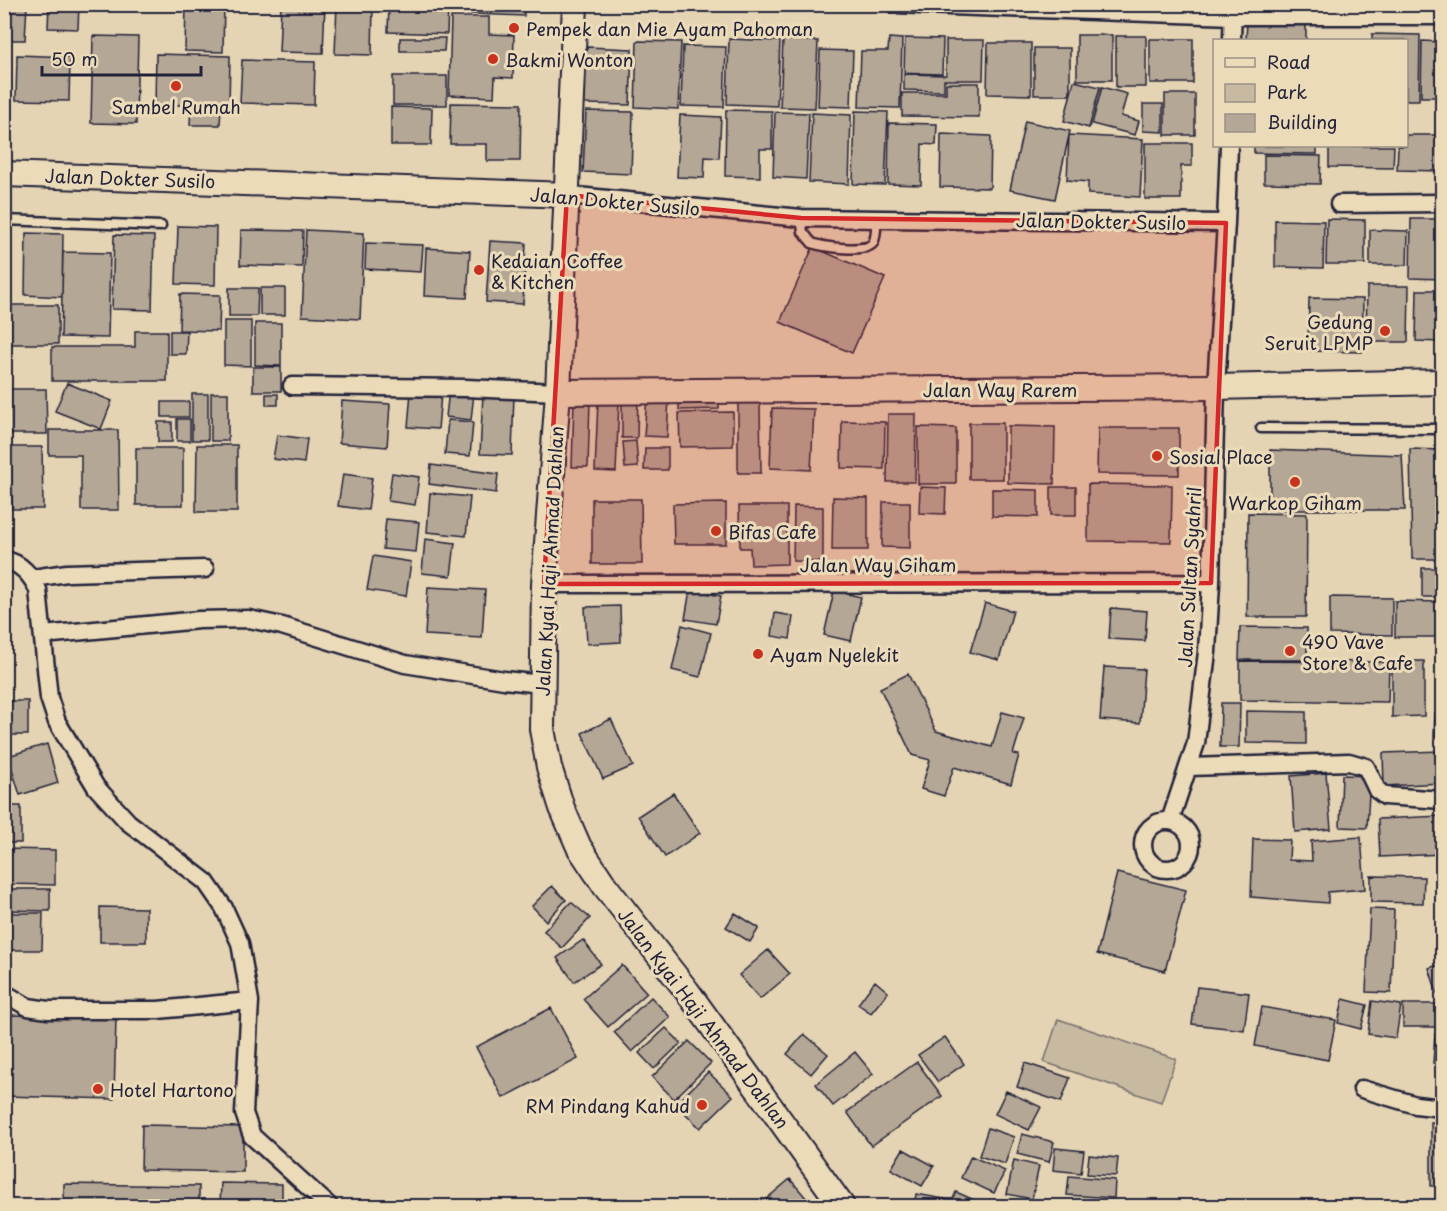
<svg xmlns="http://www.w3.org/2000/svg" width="1447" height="1211" viewBox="0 0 1447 1211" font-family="'Playpen Sans',sans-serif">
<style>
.green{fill:#c8baa1;stroke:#756e6e;stroke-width:1.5}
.building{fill:#b5a795;stroke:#22223b;stroke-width:1.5}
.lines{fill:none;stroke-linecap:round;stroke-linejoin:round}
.lane-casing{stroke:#22223b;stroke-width:13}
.street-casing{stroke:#22223b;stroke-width:21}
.secondary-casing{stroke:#22223b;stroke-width:28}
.lane{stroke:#ecdbb8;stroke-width:8}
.street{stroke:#ecdbb8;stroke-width:16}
.secondary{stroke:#ecdbb8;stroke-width:24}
.marked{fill:#d62828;fill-opacity:0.2;stroke:#d62828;stroke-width:4.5;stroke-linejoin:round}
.poi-dot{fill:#c8321e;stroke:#ecdbb8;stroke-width:2}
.labels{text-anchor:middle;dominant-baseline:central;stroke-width:6;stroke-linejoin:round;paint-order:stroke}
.poi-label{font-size:18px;fill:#22223b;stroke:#ecdbb8;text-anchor:start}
.street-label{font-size:18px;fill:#22223b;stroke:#ecdbb8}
</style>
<rect width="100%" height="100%" fill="#e4d4b3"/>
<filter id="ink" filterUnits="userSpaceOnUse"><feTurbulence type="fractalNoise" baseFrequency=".0167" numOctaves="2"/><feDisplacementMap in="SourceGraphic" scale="12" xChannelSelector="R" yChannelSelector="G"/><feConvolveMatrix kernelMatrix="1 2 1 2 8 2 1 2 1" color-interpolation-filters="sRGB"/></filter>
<g filter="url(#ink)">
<path class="green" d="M1058 1019 1176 1059 1161 1102 1044 1062Z"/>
<path class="building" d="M4 4H27L25 40H4Z
M49 4H79L78 29 48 28Z
M186 4H224L223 52 185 51Z
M281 4H325L323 53 279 52Z
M337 4H373L372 55 335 54Z
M389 4H448L447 34 388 32Z
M453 4H524V16L453 13Z
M451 17H489V34L514 35 513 78 495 77 494 97 449 95Z
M1247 21 1306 22V40H1246Z
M1372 34 1420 35 1419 100H1406V40H1372Z
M1077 35H1112V80H1077Z
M93 36 138 37 136 124 91 123Z
M1116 36H1146V87H1116Z
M400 38H445L444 51H400Z
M889 38 902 39 900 108 859 107 861 51H888Z
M905 38 943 39 942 74 904 73Z
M729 39 780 41 777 106 727 104Z
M1150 39H1193V83H1150Z
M783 40 818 41 815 108 780 107Z
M946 40H984L983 80H944V91L904 90V74L946 75Z
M637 41 681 42 678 109 635 107Z
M1422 41 1442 42V97H1421Z
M988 43H1031V95L987 94Z
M683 46 726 47 724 107 681 106Z
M587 47 632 49 630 105 585 104Z
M1034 48H1070V95H1034Z
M820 50 853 51 851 107 818 106Z
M156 54 230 56 229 106H221L220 125H190L191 105H155Z
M17 55 70 57 69 101 16 100Z
M242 60 315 62 314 105 240 103Z
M4 71H10L9 116H4Z
M393 76H447V105H393Z
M1074 81 1100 87 1089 128 1064 121Z
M946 83H979V117L902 116V93H946Z
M1102 87 1127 94 1121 116 1139 121 1135 135 1092 124Z
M1165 94H1195V135H1165Z
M451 103 521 104 520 161H487V144H450Z
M1143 104H1163V132L1143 131Z
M391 107 432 108 431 145H391Z
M726 110 772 111V149H760V177L725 176Z
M586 111 633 112 631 174 583 172Z
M855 111 888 112 885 185 853 184Z
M775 112 809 113 806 179 773 177Z
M812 113 851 115 849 184 809 182Z
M680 115 721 117 719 158 705 157 704 178 677 177Z
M1025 121 1070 131 1055 199 1010 190Z
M889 123 937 124 936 145 922 144 921 185 888 184Z
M941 134 991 136 990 188 940 187Z
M1069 135 1143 139 1140 197 1088 194V182L1067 180Z
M1406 135H1442V171L1397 170 1398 146H1406Z
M1145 143H1192V166H1181V199H1145Z
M1254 146H1317V154L1254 153Z
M1329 146H1394L1393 168 1329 167Z
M1264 155 1321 156 1320 184 1264 183Z
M1327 219 1365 220V264H1326Z
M1411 219H1442V279L1410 278Z
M1275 220 1324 221 1323 268 1275 267Z
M4 226H11L10 295H4Z
M178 226 216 227 215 285 176 284Z
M241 230 303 231 302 267 240 265Z
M306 230 364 233 360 319 302 316Z
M1370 230 1408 231 1407 265H1370Z
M26 233 63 234 62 297 25 295Z
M114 235 154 236 152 310 112 309Z
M490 241 526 243 523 304 486 302Z
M366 243 423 245 421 272 365 269Z
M813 247 885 278 852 353 780 322Z
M426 248 470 251 467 298 424 296Z
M63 252 110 253 108 338 61 337Z
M1367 286H1409L1408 342H1366Z
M229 288H258L257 316H229Z
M260 288H285V315H260Z
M1417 290H1442V342L1416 341Z
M180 294 220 295 219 331 179 330Z
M1309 298 1363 299 1362 352 1308 351Z
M4 305H58V344H4Z
M224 321H251V366L224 365Z
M255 323H281V366L255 365Z
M135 331H167V381H52V347H135Z
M170 331H187L186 354H170Z
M253 367H281V391H253Z
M67 383 112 401 101 429 55 411Z
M4 389H46L47 434H4Z
M449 390 474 393 471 420 446 417Z
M411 392 441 394 438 429 408 427Z
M211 393H228V441H211Z
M483 393 514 394 512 455 480 454Z
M192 394H208V440H192Z
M266 394H278V405H266Z
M622 395H638L637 438H622Z
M719 395V409L679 410V396Z
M647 396 669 397 667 437 644 436Z
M574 400H590L588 467H572Z
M342 401 390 404 387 447 339 443Z
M598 401 619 402 616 472 595 471Z
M738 401H760L761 473H738Z
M162 402H189V417H162Z
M772 408 814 409 811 470 770 468Z
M733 412V446L680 447 679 413Z
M888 414H916L915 482H887Z
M177 419H190V441H177Z
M448 420 473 422 470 456 445 454Z
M842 421 885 422 884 469 841 468Z
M158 422H172V442H158Z
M969 423H1003V479H969Z
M1008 426 1055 427 1054 484 1008 483Z
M918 427 956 428V484H918Z
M1098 428H1179V475L1097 474Z
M49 430H118L119 510H81V455H49Z
M277 435 307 439 304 463 273 459Z
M636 441 638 467 625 468 623 442Z
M197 445H237V512H196Z
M11 447H42L43 509H12Z
M136 448H183V505H136Z
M645 448H668V470H644Z
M1410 449 1442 450V559H1412Z
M1270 450 1402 455 1405 510H1270Z
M431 465 498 474 496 493 429 484Z
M392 473 419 477 415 505 388 501Z
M343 474 372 478 368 510 338 506Z
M1088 484 1172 485 1171 542 1088 541Z
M920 487 946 488 945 514 919 513Z
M1051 487H1076V515H1051Z
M992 489 1038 490V517L992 516Z
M430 493 470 497 466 536 427 532Z
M833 497 868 498V550H832Z
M592 499H641L642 564H592Z
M883 502H910V548L882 547Z
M726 503V544H674L673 504Z
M739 506H787V564L751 565 750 548H740Z
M794 506 823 507V562L793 561Z
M1248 513 1307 514 1306 617H1247Z
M386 519 419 522 416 552 383 549Z
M425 539 455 543 451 576 422 573Z
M373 556 411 562 406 596 367 590Z
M1422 568H1442V597H1422Z
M428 587 485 590 482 638 425 635Z
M690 590 721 596 716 624 685 619Z
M834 591 861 597 851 641 824 635Z
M1330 597 1392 598V635L1330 634Z
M1395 601 1442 602V637H1395Z
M985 603 1013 611 999 660 970 652Z
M620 606 621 642 587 644 585 607Z
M1111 608 1147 611 1145 641 1109 639Z
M775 613 793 616 790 639 772 636Z
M682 625 711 633 700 677 672 670Z
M1240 627 1307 628V660H1239Z
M1240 661 1389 662 1388 702 1240 700Z
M1392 661H1424V716L1392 717Z
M1104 667 1144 669 1140 723 1100 720Z
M908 674 936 731 992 747 1002 712 1024 718 1013 754 1019 755 1011 784 954 767 944 796 921 789 930 760 912 755 880 688Z
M1438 675H1442V705H1439Z
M4 701H28V735H4Z
M1221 703H1240L1239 747H1220Z
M1246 711 1306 712V744L1246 743Z
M1435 713H1442V738H1434Z
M611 719 633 766 603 779 582 733Z
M4 743H6V794H4Z
M47 744 58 783 20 795 8 756Z
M1442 751V783L1384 786 1383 753Z
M1326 773 1331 829 1295 832 1291 776Z
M1342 775 1370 776 1367 828 1340 827Z
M673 793 700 833 665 857 638 816Z
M4 806H21V843H4Z
M1442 816V854L1380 857 1378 819Z
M1361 837 1365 889 1328 892V903L1251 897 1253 839 1290 840 1289 860 1312 861 1311 841Z
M4 849 55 850V885L4 884Z
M1117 873 1186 890 1165 971 1097 954Z
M1371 876 1424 877 1423 903 1371 902Z
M552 886 566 900 546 921 532 906Z
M7 889H50V911L7 910Z
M571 902 590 918 562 948 544 931Z
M100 907 146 908V942H100Z
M1370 909 1394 910 1391 993 1366 992Z
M10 913H43L42 950H10Z
M735 913 759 928 750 942 726 927Z
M583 940 601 964 574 982 557 958Z
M768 950 790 974 760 999 739 975Z
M1442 964V992L1437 993 1429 968Z
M622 965 647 993 608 1027 583 999Z
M875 981 888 992 871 1013 858 1004Z
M1197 987 1249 993 1244 1030 1192 1024Z
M651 997 670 1017 632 1052 614 1032Z
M1343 999 1367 1005 1361 1029 1338 1023Z
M1372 1001 1401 1005 1396 1038 1368 1034Z
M1403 1004H1442V1027H1403Z
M1262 1007 1336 1020 1328 1060 1255 1046Z
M551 1008 578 1059 503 1098 476 1047Z
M4 1015 116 1017 114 1099 4 1096Z
M666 1028 681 1043 654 1069 639 1053Z
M804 1034 828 1054 811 1074 787 1054Z
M1435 1034 1442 1035V1064L1433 1063Z
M945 1037 964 1064 938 1082 918 1055Z
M689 1041 711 1063 674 1099 652 1077Z
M855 1052 873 1074 833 1106 816 1084Z
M917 1062 942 1096 871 1146 847 1112Z
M1025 1063 1070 1078 1061 1102 1017 1087Z
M708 1072 733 1096 700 1128 676 1104Z
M1006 1091 1041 1107 1029 1130 995 1114Z
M1431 1122H1442V1186H1431Z
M142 1125 243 1127V1172L141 1170Z
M988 1128 1014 1137 1005 1164 979 1156Z
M1022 1134 1054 1142 1049 1162 1017 1154Z
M1055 1148 1084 1151 1081 1173 1053 1170Z
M903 1149 934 1166 922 1186 891 1169Z
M1089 1155 1118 1158 1116 1176 1087 1174Z
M971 1156 1005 1171 994 1193 961 1178Z
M1014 1160 1039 1166 1032 1199 1007 1194Z
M1069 1176 1115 1180 1114 1198 1067 1195Z
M790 1179 813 1206H758Z
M221 1183 282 1184V1206H220Z
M64 1184 199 1186V1206H64Z
M956 1192 981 1203 980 1206H950Z
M916 1194 945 1199 944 1206H914Z
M990 1203 1009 1206H989Z
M1045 1203 1078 1205V1206H1045Z
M1083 1203 1110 1206H1083Z"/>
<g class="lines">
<g class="lane-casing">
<path id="lane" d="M801 218 803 232 812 243C823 247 867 253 873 243 877 236 876 226 876 218
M4 220 161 226
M1261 428 1442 429"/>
</g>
<g class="street-casing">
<path id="street" d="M894 4 1233 16H1442
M1232 40 1233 4
M567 195 801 218 1226 223
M1339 204 1442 203
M292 386 466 388 558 392
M4 560C20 562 32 576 38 590L49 698 57 722 96 787 128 822 206 882 224 908 240 943 250 1001 244 1113 252 1136 329 1206
M33 578 67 573 205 569
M544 584 1211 583
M43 635 199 620 249 619 282 626 405 664 504 680 542 684
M1189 767 1349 762 1366 767 1377 790 1385 796 1442 800
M1143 845a24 24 0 1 1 48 0a24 24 0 1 1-48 0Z
M1170 821 1196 743 1207 652 1211 583 1216 387 1226 223 1229 146
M4 993 28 1007 48 1010H158L250 1001
M1362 1089 1416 1105 1442 1108"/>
</g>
<g class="secondary-casing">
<path id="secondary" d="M575 4 558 392 544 584 542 729 549 767 562 808 579 847 605 886 687 991 842 1206
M4 174 567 195
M558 392 1216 387 1442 382"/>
</g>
<use href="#lane" class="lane"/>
<use href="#street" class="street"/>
<use href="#secondary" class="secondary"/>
</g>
</g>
<path class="marked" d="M567 195 801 218 1226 223 1211 583 544 584Z"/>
<g class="poi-dot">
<circle cx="514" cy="28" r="6"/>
<circle cx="493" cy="59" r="6"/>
<circle cx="176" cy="86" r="6"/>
<circle cx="479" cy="270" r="6"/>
<circle cx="1385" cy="331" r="6"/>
<circle cx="1157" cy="456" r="6"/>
<circle cx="1295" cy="482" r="6"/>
<circle cx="716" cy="531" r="6"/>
<circle cx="1290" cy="651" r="6"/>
<circle cx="758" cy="654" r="6"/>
<circle cx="98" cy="1089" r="6"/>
<circle cx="702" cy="1105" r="6"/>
</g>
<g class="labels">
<g class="poi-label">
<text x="526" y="28">Pempek dan Mie Ayam Pahoman</text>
<text x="505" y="59">Bakmi Wonton</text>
<text x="176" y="106" text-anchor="middle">Sambel Rumah</text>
<text x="491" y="260">Kedaian Coffee<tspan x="491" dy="21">&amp; Kitchen</tspan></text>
<text x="1373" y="321" text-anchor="end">Gedung<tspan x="1373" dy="21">Seruit LPMP</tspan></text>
<text x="1169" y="456">Sosial Place</text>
<text x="1295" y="502" text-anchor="middle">Warkop Giham</text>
<text x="728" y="531">Bifas Cafe</text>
<text x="1302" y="641">490 Vave<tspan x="1302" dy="21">Store &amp; Cafe</tspan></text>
<text x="770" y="654">Ayam Nyelekit</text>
<text x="110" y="1089">Hotel Hartono</text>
<text x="690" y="1105" text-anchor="end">RM Pindang Kahud</text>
</g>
<g class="street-label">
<text transform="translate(130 178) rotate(2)">Jalan Dokter Susilo</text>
<text transform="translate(615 201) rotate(5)">Jalan Dokter Susilo</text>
<text transform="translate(1101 221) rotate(1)">Jalan Dokter Susilo</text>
<text x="1000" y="389">Jalan Way Rarem</text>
<text transform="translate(549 561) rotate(-87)">Jalan Kyai Haji Ahmad Dahlan</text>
<text x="878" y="564">Jalan Way Giham</text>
<text transform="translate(1189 577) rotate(-87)">Jalan Sultan Syahril</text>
<text transform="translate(704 1018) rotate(53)">Jalan Kyai Haji Ahmad Dahlan</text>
</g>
</g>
<rect width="1447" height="1211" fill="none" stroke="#ecdbb8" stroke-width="24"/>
<rect x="12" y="12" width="1423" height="1187" fill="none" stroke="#22223b" stroke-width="2" filter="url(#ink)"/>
<rect x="1213" y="39" width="195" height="108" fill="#ecdbb8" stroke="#9b9186" stroke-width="1.5"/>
<rect x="1225" y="58" width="30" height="9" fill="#ecdbb8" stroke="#9b9186" stroke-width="1.5"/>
<text x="1267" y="69" font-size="18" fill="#22223b">Road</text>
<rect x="1225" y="84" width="30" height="18" fill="#c8baa1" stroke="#9b9186" stroke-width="1.5"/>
<text x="1267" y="99" font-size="18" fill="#22223b">Park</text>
<rect x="1225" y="114" width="30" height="18" fill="#b5a795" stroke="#9b9186" stroke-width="1.5"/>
<text x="1267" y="129" font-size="18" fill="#22223b">Building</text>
<path d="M42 66v9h159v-9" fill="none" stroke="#22223b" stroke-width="3"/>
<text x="51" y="66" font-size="18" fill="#22223b" stroke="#ecdbb8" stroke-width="4.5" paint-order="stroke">50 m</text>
</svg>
